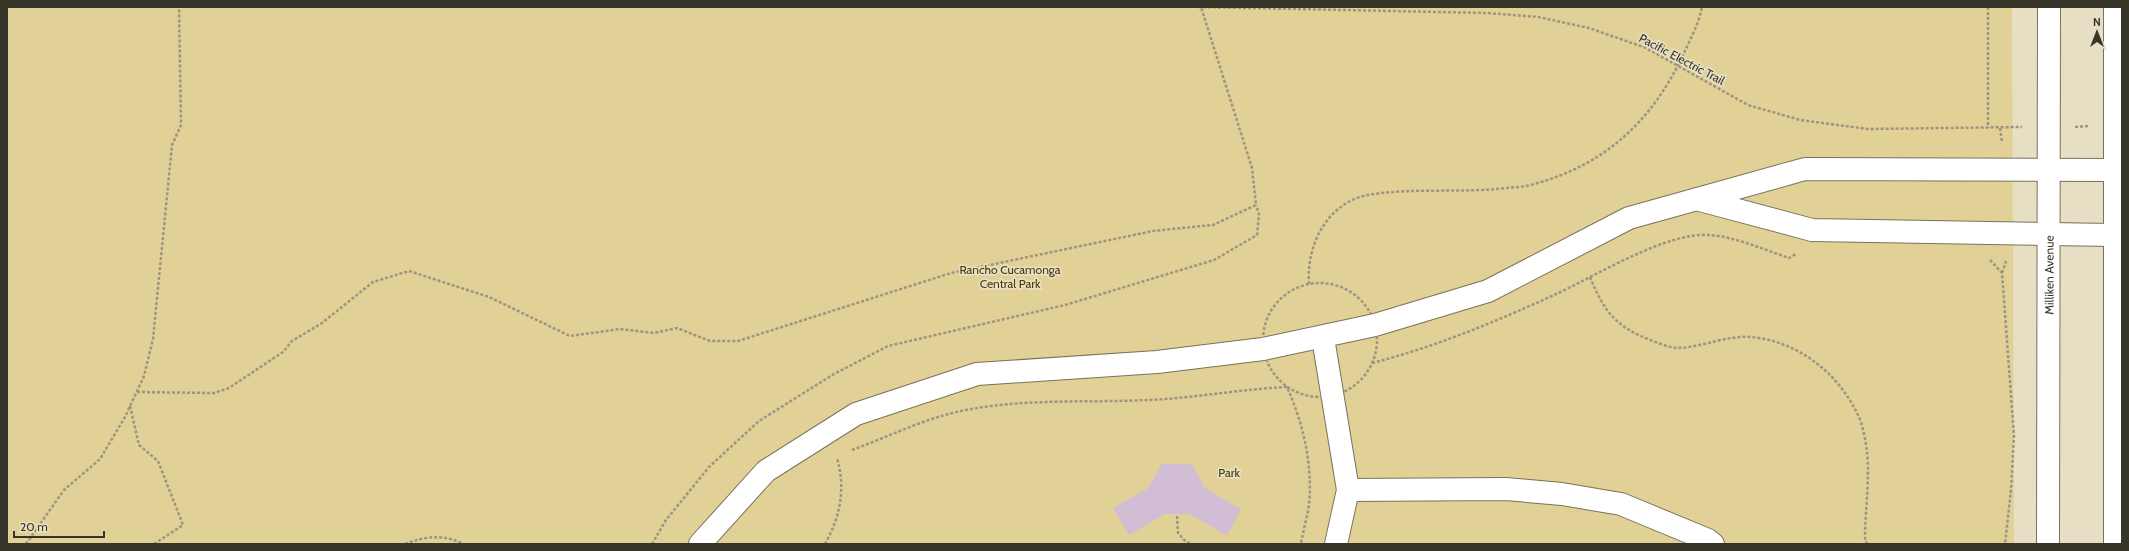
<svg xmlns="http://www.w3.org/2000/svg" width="2129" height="551" viewBox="0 0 2129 551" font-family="Cabin,sans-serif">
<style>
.green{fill:#e1d197}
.building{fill:#d2bed4}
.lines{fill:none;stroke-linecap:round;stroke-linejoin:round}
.minor-casing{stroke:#797259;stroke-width:24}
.major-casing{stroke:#797259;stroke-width:24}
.path{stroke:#9c9681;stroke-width:2.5;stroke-dasharray:3 2;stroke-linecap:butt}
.minor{stroke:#fff;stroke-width:22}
.major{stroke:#fff;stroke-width:22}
.labels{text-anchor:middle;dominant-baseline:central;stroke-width:3.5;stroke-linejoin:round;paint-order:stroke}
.street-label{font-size:12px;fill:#373429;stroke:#e7dfc3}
.park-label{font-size:12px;fill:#463904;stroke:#e7dfc3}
</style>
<rect width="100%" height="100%" fill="#e7dfc3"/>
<path class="green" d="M7 7H2012L2014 544H7Z"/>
<path class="building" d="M1162 464H1192L1205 488 1241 509 1227 536 1190 514H1165L1129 535 1113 508 1148 488Z"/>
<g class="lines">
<g class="minor-casing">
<path id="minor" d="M1696 199 1812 230 2114 235
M1323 338 1348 490 1336 544
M1348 490 1506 489 1562 494 1621 504 1708 540 1713 544
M700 544 766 471 856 414 977 374 1157 362 1263 349 1375 325 1488 291 1629 218 1805 169 2114 170"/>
</g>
<g class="major-casing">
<g id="major">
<path d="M2115 7V544"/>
<path id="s1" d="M2048 544 2049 7"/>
</g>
</g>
<path class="path" d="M1198 7 1488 13 1538 17 1589 28 1646 48 1748 105 1800 120 1868 129 2022 127
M1988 7V128
M2075 127 2088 126
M2000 128 2002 142
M1990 260 2002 273 2014 436 2011 490 2005 544
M2002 273 2006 261
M1590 277C1604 312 1617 328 1653 341 1660 344 1671 348 1679 348 1703 347 1727 335 1751 337 1798 341 1838 373 1858 415 1863 425 1866 442 1867 453 1870 477 1865 513 1865 538L1867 544
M1263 340a57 57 0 1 1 114 0a57 57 0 1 1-114 0Z
M1309 284C1306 243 1329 199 1374 194 1417 188 1463 193 1507 188 1516 187 1525 187 1534 184 1605 165 1652 121 1683 55 1690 40 1699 23 1702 7
M1372 363C1435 347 1495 322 1554 295 1596 276 1665 232 1710 235 1736 237 1765 250 1789 258L1796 254
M137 392 214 393 229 388 283 352 292 341 322 323 373 282 409 271 489 297 570 336 620 329 654 333 677 328 710 341H738L951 273 1153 231 1213 225 1256 205 1252 168 1201 7
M130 406 139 445 158 461 183 525 154 544
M852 450C888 437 923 419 961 411 1023 398 1085 403 1148 400 1195 398 1241 389 1287 387 1303 423 1313 465 1309 505 1307 518 1303 531 1301 544
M1177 516 1178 533 1186 542 1192 544
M26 544 64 490 100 459 125 417 144 376 153 339 172 145 181 125 179 7
M405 544C426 536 443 534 464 544
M652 544 666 520 709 467 759 421 834 374 888 346 1065 305 1214 260 1257 235 1259 214 1256 205
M825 544C840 517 846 489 837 458"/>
<use href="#minor" class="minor"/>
<use href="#major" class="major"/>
</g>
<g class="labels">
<g class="street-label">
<text transform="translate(1682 59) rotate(28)">Pacific Electric Trail</text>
<text stroke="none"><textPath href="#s1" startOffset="269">Milliken Avenue</textPath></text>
</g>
<g class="park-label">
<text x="1010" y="269">Rancho Cucamonga<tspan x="1010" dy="14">Central Park</tspan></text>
<text x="1229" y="472">Park</text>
</g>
</g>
<rect width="2129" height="551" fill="none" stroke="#373429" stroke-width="16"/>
<g transform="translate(2097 32)" stroke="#e7dfc3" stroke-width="3" paint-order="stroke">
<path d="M0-3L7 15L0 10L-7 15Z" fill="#373429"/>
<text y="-6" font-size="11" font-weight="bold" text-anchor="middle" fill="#373429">N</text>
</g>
<path d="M14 531v6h90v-6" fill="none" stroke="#373429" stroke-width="2"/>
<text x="20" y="531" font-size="12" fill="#373429" stroke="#e7dfc3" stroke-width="3" paint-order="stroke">20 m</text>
</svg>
